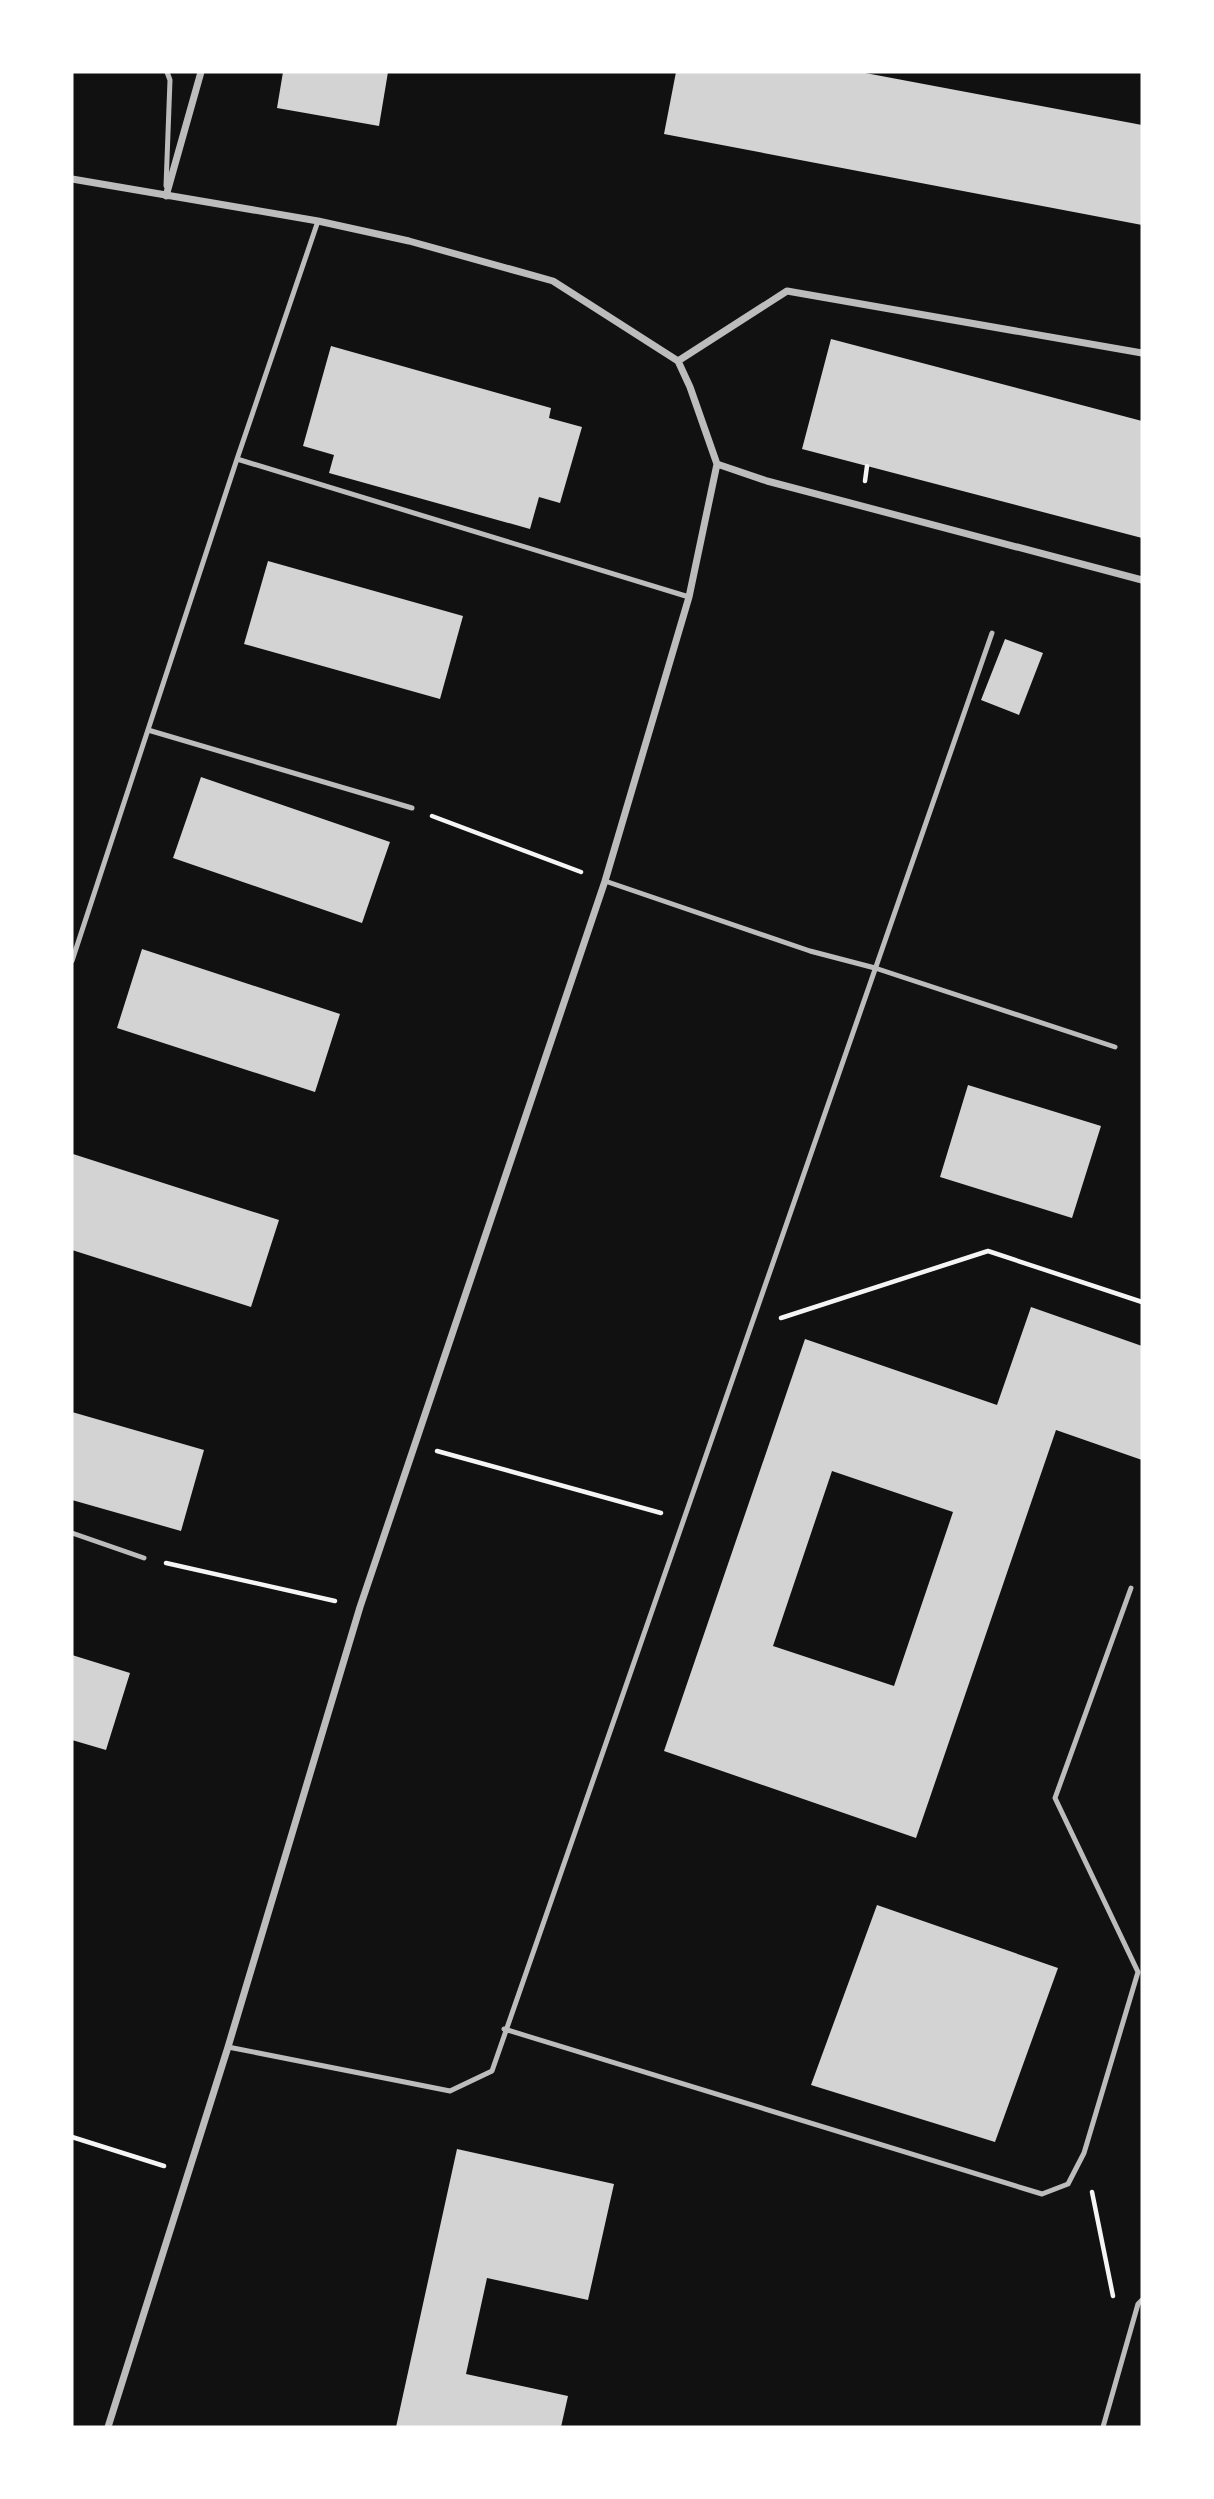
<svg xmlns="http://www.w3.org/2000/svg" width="1214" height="2499" viewBox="0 0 1214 2499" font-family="'Source Serif 4',serif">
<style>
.building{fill:#d3d3d3;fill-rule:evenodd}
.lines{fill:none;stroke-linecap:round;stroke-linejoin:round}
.path{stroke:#f5f5f5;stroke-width:4.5}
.service{stroke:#bcbcbc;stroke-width:5}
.minor{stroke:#bcbcbc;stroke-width:7}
</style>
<rect width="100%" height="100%" fill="#111"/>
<path class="building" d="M283 72H388L379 126 277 108Z
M676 72H860L1142 125V225L664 134Z
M831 339 1142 421V538L802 449Z
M331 346 551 408 549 418 582 427 560 503 539 497 530 529 329 473 334 455 303 446Z
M268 561 463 616 440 699 244 644Z
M1005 639 1043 653 1019 715 981 700Z
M201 777 390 842 362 923 173 858Z
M142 949 340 1014 315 1092 117 1028Z
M968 1085 1101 1126 1072 1218 940 1177Z
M73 1154 279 1220 251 1307 72 1250Z
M1031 1307 1142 1346V1460L1056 1430 916 1838 664 1751 805 1339 997 1405ZM832 1471 953 1512 894 1686 773 1646Z
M72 1412 204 1450 181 1531 72 1500Z
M72 1655 130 1673 106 1750 72 1740Z
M877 1905 1058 1968 995 2142 811 2085Z
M457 2149 614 2184 588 2300 487 2278 466 2374 568 2396 561 2427H396Z"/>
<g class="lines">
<path class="path" d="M865 481 867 466
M432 816 581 872
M781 1318 988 1251 1142 1302
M437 1451 661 1513
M166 1563 335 1601
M72 2137 164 2166
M1092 2192 1113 2296"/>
<path class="service" d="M166 186 170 80 167 72
M237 459 689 597
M148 730 412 808
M605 881 810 951 875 968 1115 1047
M72 961 237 459 318 221
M72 1533 144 1558
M504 2029 1042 2194 1068 2184 1084 2153 1138 1972 1055 1798 1131 1588
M228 2047 450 2091 492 2071 992 633
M1103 2427 1138 2304 1142 2300"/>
<path class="minor" d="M72 179 318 221 409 241 553 281 678 361 690 387 717 464 689 597 605 881 360 1607 228 2047 108 2427
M166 196 201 72
M678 361 787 291 1142 353
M717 464 767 481 1142 580"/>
</g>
<rect width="1214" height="2499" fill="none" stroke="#ffffff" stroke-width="147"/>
</svg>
